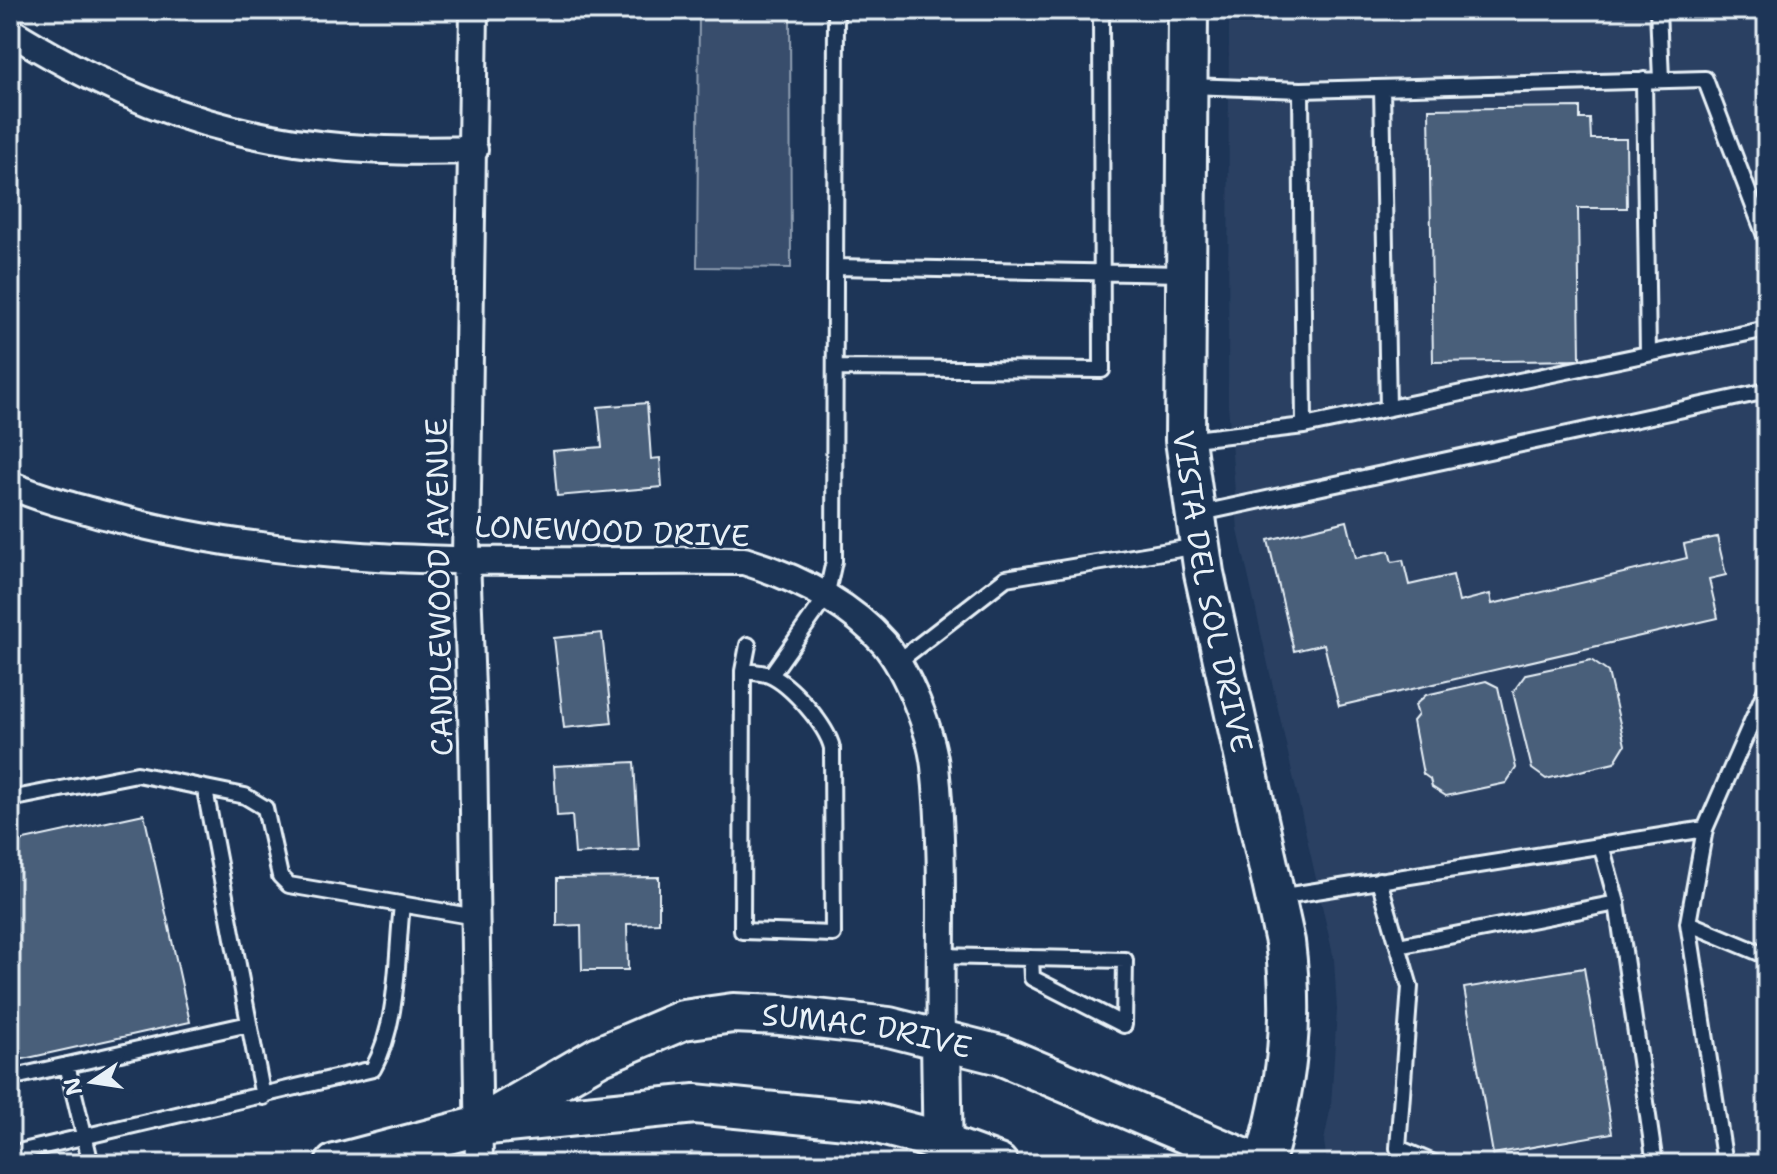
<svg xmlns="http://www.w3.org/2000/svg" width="1777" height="1174" viewBox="0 0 1777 1174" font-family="'Shantell Sans',sans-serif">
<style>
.built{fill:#2a4162}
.green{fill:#374d6c;stroke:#909fb2;stroke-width:2}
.building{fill:#495e7a;stroke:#e8f1f8;stroke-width:2}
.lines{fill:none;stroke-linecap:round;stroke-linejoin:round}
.lane-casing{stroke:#e8f1f8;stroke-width:20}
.street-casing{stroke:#e8f1f8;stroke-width:32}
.secondary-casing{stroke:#e8f1f8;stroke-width:44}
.lane{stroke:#1d3557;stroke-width:14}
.street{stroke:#1d3557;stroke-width:26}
.secondary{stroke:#1d3557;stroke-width:38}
.labels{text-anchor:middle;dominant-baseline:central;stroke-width:6;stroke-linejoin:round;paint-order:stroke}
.street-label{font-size:30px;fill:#e8f1f8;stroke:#1d3557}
</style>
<rect width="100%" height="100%" fill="#1d3557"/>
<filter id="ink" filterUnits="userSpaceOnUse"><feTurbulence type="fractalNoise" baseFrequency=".0125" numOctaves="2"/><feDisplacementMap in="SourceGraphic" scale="16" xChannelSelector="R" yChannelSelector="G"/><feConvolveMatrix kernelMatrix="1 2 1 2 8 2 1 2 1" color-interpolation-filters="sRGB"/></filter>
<g filter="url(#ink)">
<path class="built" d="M1229 10H1767V1164H1327L1324 1141 1331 1106 1337 1010 1334 959 1238 530 1228 404Z"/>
<path class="green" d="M699 10H790L791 268 697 267Z
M691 1152 754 1157V1164H691Z"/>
<path class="building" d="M1580 107V119H1590L1591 139H1626L1627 208H1578L1580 360 1433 362 1429 109Z
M647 403 651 459 660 458 662 487 557 496 553 451 602 447 598 407Z
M1347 521 1356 558 1389 551 1392 562 1403 560 1409 585 1453 575 1459 602 1490 594 1492 604 1687 558 1684 544 1717 537 1726 575 1709 579 1718 618 1339 706 1324 644 1294 651 1268 540Z
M602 633 612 723 564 728 554 638Z
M1591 660 1608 672 1625 745 1614 763 1546 779 1532 769 1513 692 1526 674Z
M1486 681 1498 687 1516 768 1506 783 1446 796 1432 787 1430 779 1423 774 1413 721 1418 715 1415 705 1426 695Z
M634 762 639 850 575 854 572 815 557 816 554 766Z
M144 814 190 1022 10 1062V843Z
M659 877V923L627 924 628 970H582L581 925 557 926V878Z
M1584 968 1612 1133 1493 1154 1464 988Z"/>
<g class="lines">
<g class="lane-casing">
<path id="lane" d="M1658 10 1661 79
M1765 10 1767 15
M1644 80 1648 354
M1382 88 1388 408
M1301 90 1705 79 1767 241
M835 267 1183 274
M835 368 1102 370 1101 10
M1304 426 1767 329
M1186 440 1304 426 1301 90 1189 86
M1197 514 1767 391
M895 664 1006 578 1198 546
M743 671C751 672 762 672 769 675 791 684 827 726 832 748L833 934 742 931 743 671 748 645
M771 675 826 597 834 561 836 10
M205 790 263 1097
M10 799 137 774 245 796 265 808 280 876 289 885 476 917
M1601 845 1617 903 1655 1164
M1379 880 1410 987 1398 1148 1436 1164
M1278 897 1705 829
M1688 923 1767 956
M1398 946 1617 903
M939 956 1125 960 1124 1025 1032 978 1031 958
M67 1065 91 1164
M10 1078 249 1024
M10 1154 373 1069C399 1022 396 958 402 905
M1725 1164 1688 923 1705 829 1767 687"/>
</g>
<g class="street-casing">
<path id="street" d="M474 10 466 559 473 740 479 1164
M10 31C168 129 290 156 474 150
M10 485C42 499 75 507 108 516 315 573 532 559 744 561 796 577 847 601 884 643 907 670 931 731 935 766 945 857 939 950 941 1041"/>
</g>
<g class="secondary-casing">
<g id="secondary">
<path id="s1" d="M1188 10 1185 440 1204 573 1285 942C1295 1023 1287 1086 1264 1164"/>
<path d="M941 1041 943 1164"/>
<path id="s2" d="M479 1126 599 1056 683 1020 733 1013 781 1015 889 1027 1000 1055 1257 1164"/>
<path d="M335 1164 479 1126 695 1104 866 1121 919 1135 998 1164"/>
</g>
</g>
<use href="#lane" class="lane"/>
<use href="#street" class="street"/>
<use href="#secondary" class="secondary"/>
</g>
</g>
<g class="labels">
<g class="street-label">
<text transform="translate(612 531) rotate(2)">LONEWOOD DRIVE</text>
<text transform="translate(439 587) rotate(-91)">CANDLEWOOD AVENUE</text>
<text stroke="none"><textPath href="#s1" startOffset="584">VISTA DEL SOL DRIVE</textPath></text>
<text stroke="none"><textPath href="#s2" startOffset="416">SUMAC DRIVE</textPath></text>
</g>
</g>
<rect width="1777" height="1174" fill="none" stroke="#1d3557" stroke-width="40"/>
<rect x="20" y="20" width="1737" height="1134" fill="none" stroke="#e8f1f8" stroke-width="3" filter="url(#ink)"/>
<g transform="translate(92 1082) rotate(257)" stroke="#1d3557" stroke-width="6" paint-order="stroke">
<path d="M0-6L14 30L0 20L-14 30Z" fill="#e8f1f8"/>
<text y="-12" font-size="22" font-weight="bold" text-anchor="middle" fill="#e8f1f8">N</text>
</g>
</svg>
